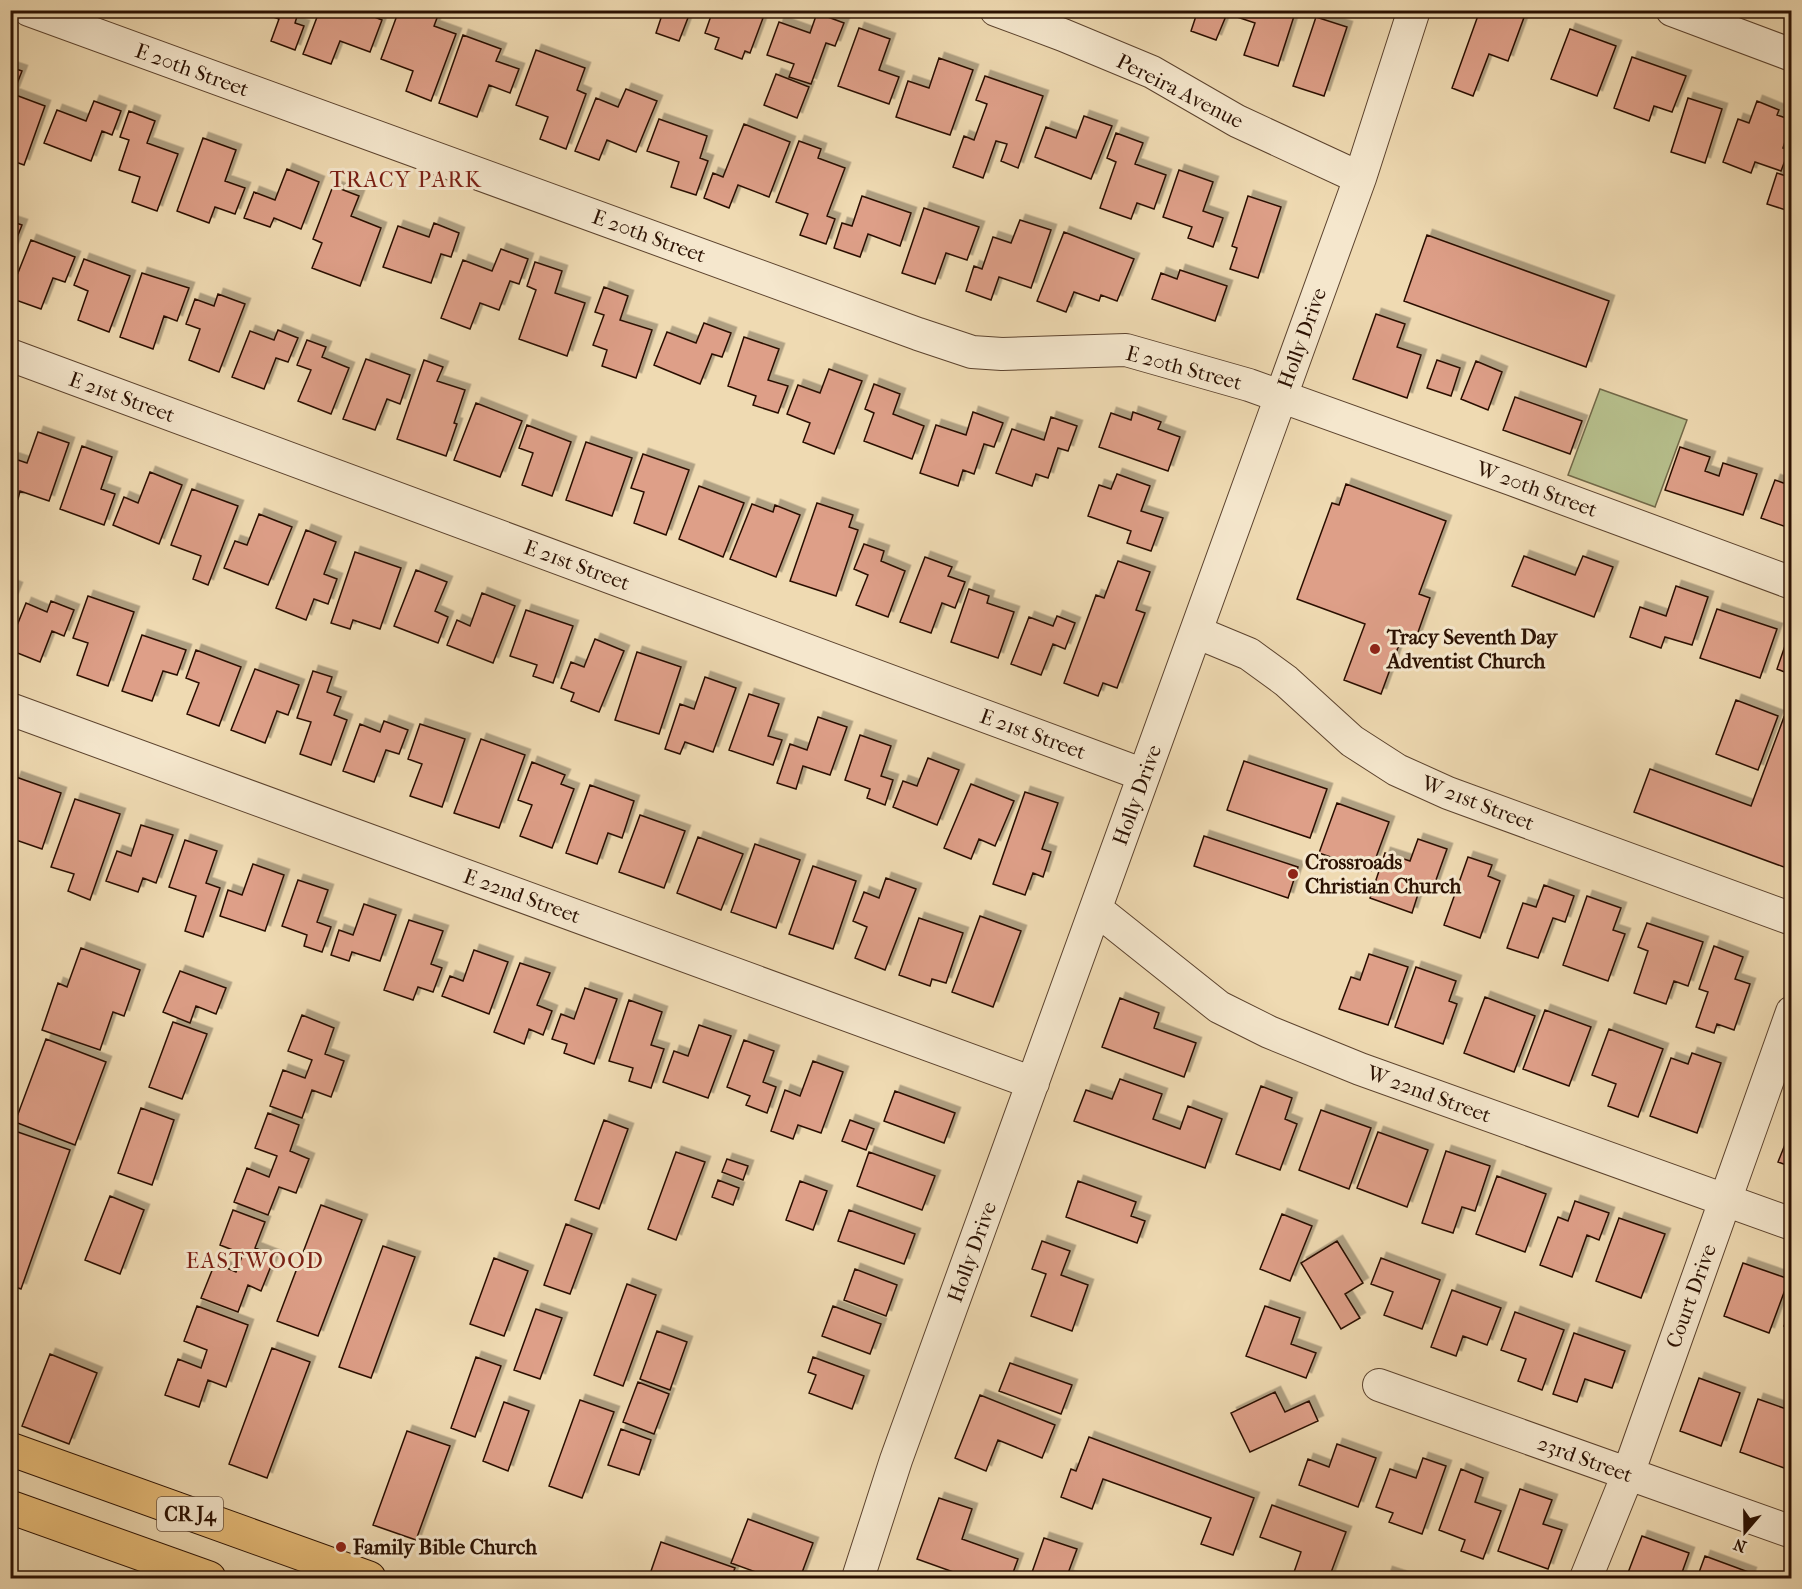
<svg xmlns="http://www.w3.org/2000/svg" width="1802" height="1589" viewBox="0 0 1802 1589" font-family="'IM FELL French Canon',serif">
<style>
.green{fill:#b7c08d;stroke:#716848;stroke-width:1.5}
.building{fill:#de9f88;stroke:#2b1102;stroke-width:1.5;filter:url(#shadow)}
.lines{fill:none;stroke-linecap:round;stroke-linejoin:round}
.minor-casing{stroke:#5c432e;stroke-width:34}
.major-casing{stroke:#2b1102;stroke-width:35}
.minor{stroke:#f5e7cd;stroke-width:32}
.major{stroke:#e8bd79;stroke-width:33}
.poi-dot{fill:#8f2418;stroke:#f5e7cd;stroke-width:2}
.labels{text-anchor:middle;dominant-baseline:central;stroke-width:6;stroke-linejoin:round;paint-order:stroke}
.shield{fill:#f5e7cd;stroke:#68513f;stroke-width:1.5}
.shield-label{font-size:20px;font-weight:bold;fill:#2b1102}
.street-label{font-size:21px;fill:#2b1102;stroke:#f5e7cd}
.poi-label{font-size:21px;font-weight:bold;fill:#2b1102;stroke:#f5e7cd;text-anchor:start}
.neighbourhood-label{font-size:22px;letter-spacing:1.5px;fill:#7a1f14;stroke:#f5e7cd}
</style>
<defs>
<filter id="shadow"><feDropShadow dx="5.5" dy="-5.5" stdDeviation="0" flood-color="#0004"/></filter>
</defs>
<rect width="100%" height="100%" fill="#efdab2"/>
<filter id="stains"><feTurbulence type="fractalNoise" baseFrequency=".00333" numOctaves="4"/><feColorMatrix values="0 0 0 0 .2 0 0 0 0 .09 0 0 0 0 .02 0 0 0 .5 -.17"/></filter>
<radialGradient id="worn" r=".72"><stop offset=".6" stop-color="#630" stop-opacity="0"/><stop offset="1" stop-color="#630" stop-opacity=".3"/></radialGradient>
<path class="green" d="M1600 389 1687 420 1655 507 1568 475Z"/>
<path class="building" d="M254 10H299L295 23 304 26 295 50 271 41 279 19Z
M331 10H357L382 20 370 52 340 41 331 64 303 54 319 12 329 15Z
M399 10H440L434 26 456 34 431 101 406 91 413 71 381 59Z
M588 10H607L605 17Z
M642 10H691L679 41 656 33 661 18Z
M713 10H743L763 18 750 53 745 51 742 59 715 49 719 38 705 33Z
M1198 10H1216L1215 12 1226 16 1216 40 1191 31Z
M1235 10H1296L1278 66 1244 55 1255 23 1234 16Z
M1480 10 1526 12 1508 61 1489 54 1473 96 1452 88Z
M817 13 844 23 835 46 826 43 811 84 789 77 794 64 767 55 779 22 810 33Z
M1316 17 1347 27 1324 96 1293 86Z
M859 28 890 39 879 70 899 77 889 104 838 86Z
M1570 29 1616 46 1597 96 1551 79Z
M463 35 501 49 496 61 519 69 510 93 489 85 477 117 439 103Z
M536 50 585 68 577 90 586 94 566 149 540 139 548 117 516 105Z
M1632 57 1686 76 1672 112 1654 106 1649 121 1614 108Z
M939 58 973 70 950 135 896 117 908 81 929 88Z
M10 67 22 71 13 94 45 106 24 165 10 160Z
M776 74 809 87 797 118 764 105Z
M985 76 1043 96 1018 168 1001 161 1007 144 996 141 983 178 953 167 964 136 974 140 987 104 976 100Z
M626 89 657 101 636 152 607 140 599 160 575 151 596 98 618 107Z
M1688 98 1722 109 1705 163 1671 152Z
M94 101 121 111 112 135 102 131 91 161 44 143 57 110 86 121Z
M1757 101 1779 110 1777 115 1792 120 1783 148 1789 150 1781 171 1755 162 1751 173 1723 162 1738 119 1749 123Z
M129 111 155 121 147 143 178 154 157 211 132 202 140 177 119 170 129 140 120 137Z
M1084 116 1112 126 1091 179 1035 157 1046 127 1076 138Z
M659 119 707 136 700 158 708 161 696 195 671 187 679 162 647 151Z
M744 124 790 142 769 197 738 185 729 208 704 198 713 173 723 177Z
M1116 133 1143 143 1135 164 1166 175 1154 209 1137 203 1131 219 1100 208 1116 162 1107 158Z
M203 138 236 150 225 181 245 188 235 214 215 207 209 223 177 211Z
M799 141 821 149 818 158 845 168 827 216 835 219 826 244 800 235 808 214 776 202Z
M287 169 319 182 301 229 274 218 270 227 244 218 254 192 275 200Z
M1179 170 1213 182 1203 211 1223 218 1213 247 1188 238 1192 227 1163 217Z
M1777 173 1792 178V212L1767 204Z
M333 186 359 196 351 216 381 228 360 286 312 268 322 243 313 239Z
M862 196 911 213 900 246 868 234 860 257 834 248 842 223 852 226Z
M1248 196 1281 207 1258 278 1230 269 1237 248 1232 246Z
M924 208 979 227 967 260 946 253 935 284 902 273Z
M1020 220 1051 230 1031 288 999 277 991 300 966 291 974 266 982 269 993 237 1011 243Z
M10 221 22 225 10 255Z
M434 223 459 233 451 257 441 254 431 283 383 267 398 226 429 237Z
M1064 232 1134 259 1117 301 1101 295 1099 301 1074 292 1066 312 1037 301Z
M1427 235 1609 301 1586 367 1404 301Z
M31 240 75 257 65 282 53 278 41 309 10 298V293Z
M501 249 528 259 519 284 510 281 499 310 480 303 470 329 441 318 463 260 492 271Z
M84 259 130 276 109 332 78 320 88 291 74 285Z
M535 262 562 271 555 293 585 303 567 356 519 339 536 290 527 286Z
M1180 270 1227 286 1215 321 1152 299 1161 273 1177 279Z
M142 273 189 288 177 321 164 316 153 349 120 337Z
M604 287 628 296 620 320 652 330 636 378 602 366 607 350 593 345 604 315 595 312Z
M218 294 245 304 219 372 189 360 200 329 186 324 195 299 214 306Z
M1376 314 1405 324 1397 347 1421 355 1407 398 1353 379Z
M704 323 731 333 722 357 712 354 700 384 654 365 667 332 696 343Z
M278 330 298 338 288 362 276 358 264 389 232 377 250 331 274 340Z
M744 337 779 349 768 380 788 386 778 413 753 405 756 396 728 386Z
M307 340 326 347 322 357 349 368 331 414 298 401 311 370 297 365Z
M366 359 410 375 400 404 387 399 375 430 343 419Z
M424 360 443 367 437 381 465 390 454 423 457 424 446 456 397 439Z
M1437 360 1460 368 1451 396 1427 388Z
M1476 361 1502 372 1488 410 1461 399Z
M829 369 862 381 834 454 803 442 810 423 787 414 798 385 820 393Z
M874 384 900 394 893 414 924 426 912 459 864 441 874 413 865 409Z
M1515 397 1582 421 1570 454 1503 430Z
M476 403 522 421 500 477 454 460Z
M973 412 1003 423 994 447 984 444 974 474 963 470 958 486 920 473 936 425 966 435Z
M1133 412 1161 422 1158 429 1180 437 1168 471 1099 447 1111 413 1131 420Z
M1051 417 1077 426 1068 451 1058 448 1048 478 1036 474 1032 486 996 473 1012 429 1044 440Z
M527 425 571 442 552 496 522 485 533 453 519 448Z
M38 432 69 443 49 501 20 491 18 499 10 496 12 458 27 463Z
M586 442 632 458 612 516 566 500Z
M82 446 112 457 101 489 115 494 104 525 60 509Z
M1680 447 1710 457 1705 471 1719 476 1723 463 1757 474 1743 515 1665 490Z
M643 454 689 470 666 535 634 523 644 492 631 488Z
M150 472 182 485 159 544 113 525 124 497 138 503Z
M1117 474 1150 486 1141 511 1163 518 1151 551 1127 543 1131 531 1088 516 1099 485 1111 489Z
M1775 480 1792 486V529L1761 518Z
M1346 484 1446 521 1419 594 1430 598 1416 638 1403 634 1381 694 1344 680 1365 624 1297 599 1332 503 1339 505Z
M699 486 744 503 723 557 679 539Z
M192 489 238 506 208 585 193 579 201 556 171 545Z
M817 503 853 515 849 527 858 530 836 596 790 581Z
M752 504 773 512 775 505 800 515 776 577 730 559Z
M259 514 292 527 268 585 224 568 235 541 247 545Z
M306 530 336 542 324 574 337 579 328 604 314 599 306 620 276 608Z
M864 544 884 551 881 561 905 571 888 617 856 605 868 575 854 569Z
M355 552 401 568 380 629 353 620 350 629 331 623Z
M1524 556 1575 575 1583 556 1613 567 1594 617 1512 586Z
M925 557 952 567 948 576 965 582 955 608 942 603 931 633 900 622Z
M1118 561 1150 572 1136 610 1145 613 1117 688 1103 683 1098 696 1064 683 1096 595 1104 598Z
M416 570 447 582 435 611 448 617 438 643 394 626Z
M10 585 17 588 10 605Z
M1676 586 1708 597 1692 645 1665 637 1661 648 1630 637 1640 607 1666 616Z
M969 589 989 596 987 603 1014 612 998 658 951 642Z
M482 593 515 606 493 663 447 645 457 620 470 626Z
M88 596 134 612 108 686 77 675 88 643 73 638Z
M51 601 74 610 64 636 52 631 40 662 10 650V643L26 603 47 612Z
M1717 609 1777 629 1760 678 1700 658Z
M526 610 573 626 553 683 533 676 537 665 510 656Z
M1057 616 1075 623 1065 649 1053 644 1041 675 1011 664 1029 617 1053 626Z
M142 635 186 650 177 675 163 671 152 701 122 691Z
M1788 637 1792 638V675L1777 669Z
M595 639 624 651 599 712 571 701 574 693 561 688 571 662 584 667Z
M196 650 241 667 219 726 187 714 199 683 186 678Z
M637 652 681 667 659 734 615 720Z
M255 669 299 685 288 715 277 711 265 743 231 730Z
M313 671 332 677 327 692 341 697 334 715 347 720 331 765 300 754 311 722 297 718Z
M705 677 736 688 713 752 685 742 680 754 665 749 680 704 694 709Z
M749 694 779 704 768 736 782 740 773 765 729 750Z
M1736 700 1778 716 1758 770 1716 754Z
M818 717 847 727 830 775 803 766 796 789 777 783 790 744 807 750Z
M1784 717 1792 719V870L1634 812 1650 769 1751 806Z
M384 721 408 730 399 754 386 750 374 782 343 771 360 724 380 732Z
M420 724 465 739 442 807 410 796 422 764 408 759Z
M860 735 891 746 881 776 893 780 885 805 867 798 870 789 845 780Z
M481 739 525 755 499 828 454 813Z
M928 758 959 770 937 825 893 807 903 781 917 786Z
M1244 761 1327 789 1310 838 1227 810Z
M532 762 565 775 561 784 574 789 552 848 520 836 532 805 518 800Z
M16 777 61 793 42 849 10 838V793Z
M971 784 1014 801 995 846 979 839 971 859 944 848Z
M590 785 634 801 622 838 608 833 597 864 566 853Z
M1025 792 1058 803 1042 849 1051 852 1043 877 1033 873 1025 895 993 884Z
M75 799 120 814 90 900 68 891 74 874 51 867Z
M1337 803 1389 822 1371 871 1319 853Z
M640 815 685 831 664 888 619 872Z
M141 825 173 835 156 883 143 878 138 892 106 881 117 851 131 856Z
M1204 836 1298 867 1288 898 1194 866Z
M698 837 743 854 721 910 677 893Z
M1418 839 1447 849 1431 894 1419 891 1412 913 1370 898 1385 853 1410 861Z
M185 840 217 851 206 883 220 888 203 937 185 931 196 896 169 887Z
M755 844 800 860 776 928 731 912Z
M1468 857 1492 865 1488 876 1500 881 1480 938 1444 925Z
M253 864 284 875 265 931 220 916 228 890 242 895Z
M813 866 856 881 833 949 789 934Z
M886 878 916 889 885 970 855 958 867 927 853 921 864 892 879 898Z
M298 880 328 890 317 922 331 927 322 952 304 946 307 935 282 926Z
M1544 885 1574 896 1565 922 1553 918 1538 958 1507 948 1523 903 1536 907Z
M1587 896 1621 908 1613 930 1625 934 1608 981 1563 965Z
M364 904 396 915 380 961 352 952 349 961 331 955 339 930 353 935Z
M980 916 1021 931 993 1007 952 992Z
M919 918 963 933 946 983 932 979 930 986 899 975Z
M409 920 443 931 431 964 442 968 433 992 418 987 413 1000 384 990Z
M1647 923 1703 942 1688 986 1674 981 1666 1004 1634 993 1648 951 1638 947Z
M1714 946 1743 957 1735 979 1750 984 1734 1030 1717 1024 1714 1033 1696 1027 1708 992 1699 989Z
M81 948 140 970 124 1016 113 1012 100 1050 42 1030 58 983 67 987Z
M474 950 508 962 489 1014 442 996 450 976 463 981Z
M1369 954 1408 967 1388 1025 1339 1009 1351 977 1360 980Z
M520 963 550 973 537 1005 552 1011 543 1035 529 1029 524 1044 494 1032Z
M1416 967 1456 981 1449 1001 1457 1004 1443 1044 1395 1027Z
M180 971 226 988 216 1014 196 1006 190 1023 163 1012Z
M585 988 617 999 594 1064 564 1053 567 1044 552 1039 561 1014 574 1019Z
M1485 997 1535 1016 1514 1072 1464 1053Z
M1120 998 1159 1013 1154 1028 1196 1043 1184 1077 1102 1047Z
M629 1000 662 1012 651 1045 664 1049 651 1088 629 1081 633 1068 609 1061Z
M1545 1010 1591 1027 1569 1086 1523 1069Z
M302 1015 334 1028 325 1054 344 1061 331 1097 312 1090 302 1118 270 1106 283 1070 305 1078 312 1060 288 1051Z
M173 1022 207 1034 182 1099 149 1087Z
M699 1025 731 1036 708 1098 663 1082 674 1051 688 1056Z
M1609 1029 1663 1049 1638 1117 1608 1106 1616 1084 1592 1075Z
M46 1039 106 1062 75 1145 15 1122Z
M744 1040 774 1051 763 1082 776 1087 767 1113 746 1105 750 1096 727 1087Z
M1692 1053 1721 1063 1697 1133 1650 1116 1671 1058 1688 1064Z
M813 1061 843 1072 821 1133 798 1125 793 1139 771 1131 785 1090 800 1096Z
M1120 1079 1162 1094 1153 1119 1180 1129 1188 1106 1222 1119 1205 1168 1074 1121 1086 1090 1112 1099Z
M1261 1086 1292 1098 1285 1119 1297 1124 1280 1170 1236 1154Z
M895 1091 955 1113 944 1143 884 1121Z
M141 1108 174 1120 152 1185 118 1173Z
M1321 1110 1371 1128 1349 1189 1299 1170Z
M268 1113 299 1125 290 1151 309 1159 296 1193 279 1187 268 1215 234 1202 247 1168 269 1177 277 1156 255 1148Z
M604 1120 628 1129 599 1209 575 1200Z
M850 1120 874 1129 866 1150 842 1141Z
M1792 1127V1167L1778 1162Z
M12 1130 70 1150 21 1289 10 1285Z
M1378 1132 1428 1150 1407 1207 1357 1188Z
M1446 1151 1490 1166 1475 1211 1462 1207 1453 1233 1422 1223Z
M676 1152 705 1162 676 1240 648 1229Z
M869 1152 935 1176 922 1210 857 1186Z
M727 1159 748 1166 743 1180 722 1172Z
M1497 1176 1546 1194 1525 1252 1476 1234Z
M718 1180 739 1188 733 1205 712 1197Z
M800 1181 827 1191 813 1230 786 1220Z
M1078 1181 1136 1202 1131 1216 1145 1221 1137 1243 1066 1217Z
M110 1196 144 1210 120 1274 85 1260Z
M1575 1201 1609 1213 1599 1240 1587 1235 1572 1277 1540 1265 1558 1217 1568 1221Z
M321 1205 362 1220 318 1336 277 1321Z
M233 1210 265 1222 255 1248 275 1256 261 1291 248 1285 238 1312 201 1298 215 1263 236 1272 243 1254 220 1245Z
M849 1210 915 1234 904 1264 838 1241Z
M1282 1214 1312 1226 1290 1281 1260 1269Z
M1619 1218 1665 1234 1641 1298 1596 1281Z
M566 1224 592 1234 570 1294 544 1285Z
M1042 1241 1070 1251 1061 1275 1088 1285 1072 1331 1031 1316 1046 1274 1032 1269Z
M1337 1241 1363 1283 1345 1294 1360 1318 1341 1329 1301 1263Z
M383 1246 415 1257 371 1378 339 1367Z
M494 1258 528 1271 504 1336 470 1324Z
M1381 1258 1440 1280 1422 1329 1384 1315 1393 1292 1371 1284Z
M1743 1263 1789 1279 1769 1333 1724 1316Z
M855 1269 897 1285 886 1316 844 1300Z
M627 1284 656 1295 623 1386 594 1375Z
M1452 1290 1501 1308 1487 1345 1463 1336 1456 1356 1431 1347Z
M197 1306 248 1325 226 1387 208 1380 199 1407 165 1395 178 1359 201 1368 207 1350 184 1341Z
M833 1306 881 1324 870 1354 822 1336Z
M1265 1306 1300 1318 1291 1344 1316 1353 1306 1378 1246 1356Z
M1792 1307V1329L1784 1326Z
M536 1309 562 1318 540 1379 514 1370Z
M1515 1312 1564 1330 1542 1390 1518 1381 1526 1359 1501 1350Z
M657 1331 687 1342 670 1390 640 1379Z
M1574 1333 1625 1351 1612 1388 1585 1379 1577 1402 1553 1394Z
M272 1348 310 1362 267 1478 229 1464Z
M50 1354 97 1373 69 1444 22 1426Z
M476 1357 501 1366 475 1437 451 1428Z
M813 1357 864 1376 852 1409 809 1393 816 1375 808 1372Z
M1010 1363 1072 1385 1061 1414 999 1391Z
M1699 1378 1740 1393 1721 1446 1680 1431Z
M638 1382 669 1394 654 1434 623 1422Z
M1275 1392 1285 1412 1309 1401 1318 1421 1250 1452 1231 1413Z
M980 1395 1055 1425 1042 1458 998 1440 986 1471 955 1458Z
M1758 1399 1792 1411V1457L1787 1469 1740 1452Z
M580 1400 614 1412 582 1498 549 1486Z
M504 1402 529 1411 508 1471 483 1461Z
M621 1429 651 1440 639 1475 608 1465Z
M407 1431 450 1446 416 1540 373 1525Z
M1089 1437 1254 1498 1233 1555 1201 1544 1211 1518 1103 1479 1092 1509 1061 1497 1071 1469 1076 1471Z
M1337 1444 1376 1458 1358 1507 1299 1485 1308 1459 1329 1467Z
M1423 1458 1446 1466 1422 1534 1389 1522 1393 1513 1376 1507 1390 1469 1416 1478Z
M1461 1469 1483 1478 1475 1502 1501 1511 1483 1559 1461 1551 1465 1540 1439 1530Z
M1520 1489 1552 1500 1543 1524 1562 1530 1548 1569 1498 1551Z
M939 1498 972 1509 962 1539 1018 1559 1011 1578H970L917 1559Z
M1272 1505 1346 1532 1329 1578H1292L1301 1552 1260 1537Z
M748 1519 813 1543 800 1578H772L731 1563Z
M1642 1536 1689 1553 1680 1578H1626Z
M1044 1538 1077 1549 1067 1576 1074 1578H1030Z
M661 1542 735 1568 731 1578H664L650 1574Z
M1705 1556 1751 1573 1749 1578H1697Z
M1387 1572 1405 1578H1385Z"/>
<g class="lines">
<g class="minor-casing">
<path id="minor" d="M29 10 918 334 972 352 1002 354 1126 350 1249 385 1511 479 1792 583
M996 10 1063 35 1152 72 1237 121 1360 178
M1672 10 1792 55
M10 355 1144 775
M1196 632 1249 654 1286 681 1352 741 1397 770 1448 793 1792 919
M10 709 1033 1083
M1096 909 1219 1007 1269 1032 1360 1069 1792 1224
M1379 1385 1792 1532
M858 1578 896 1460 1360 178 1414 10
M1586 1578 1628 1474 1792 1012"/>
</g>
<g class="major-casing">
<path id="major" d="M10 1449 369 1578
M10 1507 209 1578"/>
</g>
<use href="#minor" class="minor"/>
<use href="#major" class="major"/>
</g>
<g class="poi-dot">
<circle cx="1375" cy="649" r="6"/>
<circle cx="1293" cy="874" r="6"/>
<circle cx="341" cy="1547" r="6"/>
</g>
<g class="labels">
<rect class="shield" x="157" y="1497" width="66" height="34" rx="4.5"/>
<g class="shield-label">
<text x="190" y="1514">CR J4</text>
</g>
<g class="street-label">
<text transform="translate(192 70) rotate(20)">E 20th Street</text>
<text transform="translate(1180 91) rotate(27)">Pereira Avenue</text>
<text transform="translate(649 236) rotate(20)">E 20th Street</text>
<text transform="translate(1302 338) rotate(-70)">Holly Drive</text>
<text transform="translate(1184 368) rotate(15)">E 20th Street</text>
<text transform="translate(122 397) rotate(20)">E 21st Street</text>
<text transform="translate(1537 489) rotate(20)">W 20th Street</text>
<text transform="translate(577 565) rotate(20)">E 21st Street</text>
<text transform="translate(1033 734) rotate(20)">E 21st Street</text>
<text transform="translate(1137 795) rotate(-70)">Holly Drive</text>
<text transform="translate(1478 803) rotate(21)">W 21st Street</text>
<text transform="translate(522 896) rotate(20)">E 22nd Street</text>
<text transform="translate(1429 1094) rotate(20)">W 22nd Street</text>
<text transform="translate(972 1252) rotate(-70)">Holly Drive</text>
<text transform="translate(1691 1296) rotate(-70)">Court Drive</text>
<text transform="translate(1585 1459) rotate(20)">23rd Street</text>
</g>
<g class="poi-label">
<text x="1387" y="637">Tracy Seventh Day<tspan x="1387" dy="24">Adventist Church</tspan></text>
<text x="1305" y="862">Crossroads<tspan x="1305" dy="24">Christian Church</tspan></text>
<text x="353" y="1547">Family Bible Church</text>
</g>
<g class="neighbourhood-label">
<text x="406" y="180">TRACY PARK</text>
<text x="255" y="1261">EASTWOOD</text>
</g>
</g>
<rect width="1802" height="1589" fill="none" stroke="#efdab2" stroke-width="36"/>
<rect x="12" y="12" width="1778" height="1565" fill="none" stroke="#2b1102" stroke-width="3"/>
<rect x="18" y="18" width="1766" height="1553" fill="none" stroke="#2b1102" stroke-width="1.5"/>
<g transform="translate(1745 1532) rotate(200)" stroke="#f5e7cd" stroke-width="4.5" paint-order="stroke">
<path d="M0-4.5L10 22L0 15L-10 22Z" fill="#2b1102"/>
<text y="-9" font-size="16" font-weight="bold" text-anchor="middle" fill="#2b1102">N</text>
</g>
<rect width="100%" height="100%" filter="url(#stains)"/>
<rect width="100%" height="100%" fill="url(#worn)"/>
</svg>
